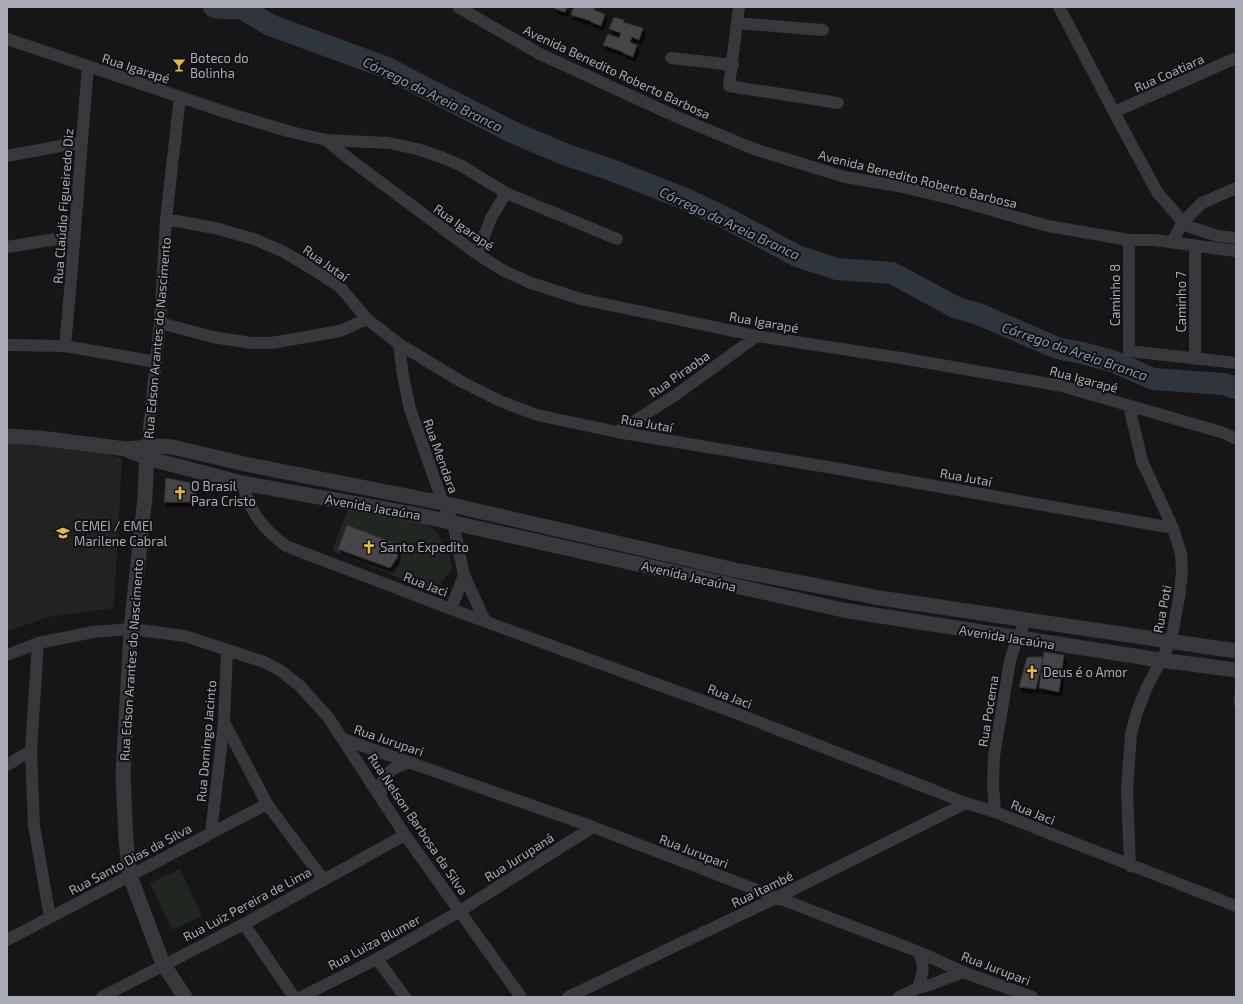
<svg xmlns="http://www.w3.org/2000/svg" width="1243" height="1004" viewBox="0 0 1243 1004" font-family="'Exo 2',sans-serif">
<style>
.built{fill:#222124}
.green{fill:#202721}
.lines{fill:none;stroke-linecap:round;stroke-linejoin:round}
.river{stroke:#2f353c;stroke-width:22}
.building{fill:#45454a;stroke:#303033;filter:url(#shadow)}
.minor{stroke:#37373c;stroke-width:12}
.tertiary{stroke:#37373c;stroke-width:15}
.labels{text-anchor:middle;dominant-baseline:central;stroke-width:4;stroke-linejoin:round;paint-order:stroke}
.poi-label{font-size:13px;fill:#a8abb6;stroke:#111012;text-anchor:start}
.street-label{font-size:13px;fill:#a8abb6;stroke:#111012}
.water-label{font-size:14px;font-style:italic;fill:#8296ae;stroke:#111012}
</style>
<defs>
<filter id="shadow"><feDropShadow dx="2.5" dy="4.5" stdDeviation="0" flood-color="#0009"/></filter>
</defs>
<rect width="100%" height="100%" fill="#161517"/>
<path class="built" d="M7 439 39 441 122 458 114 608 48 617 7 631Z"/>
<path class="green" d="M349 507 396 519 422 522 437 532 449 553 452 569 439 585 425 588 332 551Z
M180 869 202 916 172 930 150 883Z"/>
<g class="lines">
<path class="river" d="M214 7 223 8H241L270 25 385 67 512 132 564 154 606 168 683 198 724 217 797 256 837 269 892 273 955 307 981 315 1057 348 1082 353 1112 361 1153 379 1224 384 1236 388"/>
</g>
<path class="building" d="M554 7H567L565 12 555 9Z
M574 7H595L594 10 605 14 601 26 591 22V21L571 15Z
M614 17 624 20 623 22 643 28 639 40 632 37 630 42 637 45 633 57 623 53V52L603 45 608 34 619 38 621 33 609 29Z
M166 478 196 484 195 502H164Z
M347 525 399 545 397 558 390 568 338 549Z
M1044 652 1064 655 1059 692 1039 688Z
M1027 657H1043L1036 689 1019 687Z
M1236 684V705H1234Z"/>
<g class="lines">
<path class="minor" d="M458 7 540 54 677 117 754 149 845 177 898 186 949 198 1048 226 1129 240H1154L1236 251
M739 7 729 86 838 103
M1059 7 1114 112 1157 192 1183 222 1190 227 1218 236 1236 238
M737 23 823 30
M7 39 234 115 291 132 326 140 389 143 417 149 441 157 462 166 506 193 617 239
M671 58 733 65
M1114 112 1236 58
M326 140 348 158 477 254 504 271 531 283 581 299 757 336 907 359 1062 386 1224 433 1236 439
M7 156 81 142
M166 219 215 228 254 239 284 252 311 268 340 287 367 319 399 344 462 382 500 401 537 415 617 432 833 468 1173 528
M1129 240V351L1236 363
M1172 242 1183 222 1202 203 1236 188
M7 247 75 236
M477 254 491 218 506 193
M160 323 213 337 251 343H271L340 331 367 319
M399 344 403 376 410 409 443 503 453 523 464 575 485 621
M7 345 65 346 156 362
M65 346C74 253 80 160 88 67
M1195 359V245
M1129 406 1142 461 1173 528 1181 554 1182 572 1180 592 1171 641 1147 687 1137 712 1131 734 1127 790 1130 866
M617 432 677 394 757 336
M147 447 160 323 166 219 180 97
M242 483C251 513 261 527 286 546L451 609 728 710 966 803 995 812 1236 906
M451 609 464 575
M38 643 31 751 34 826 50 917
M7 655 38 643 93 632 131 629 185 636 264 662 281 671 300 686 328 717 405 835 521 997
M224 722 267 804 323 879
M343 739 593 827 919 952 963 972 1032 997
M7 765 31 751
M381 797C381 793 380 788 382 784 385 771 398 766 409 762
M995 812 993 784 994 756 1005 691 1010 661 1017 639 1027 619
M211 833 224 722 227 651
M244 924 294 997
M7 940 267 804
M377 959 405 997
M918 988C923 973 925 968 919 952
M102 997 244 924 405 835
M301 997 377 959 460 911 593 827
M568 997 776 898 966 803
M899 997 918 988 930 985 963 972"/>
<path class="tertiary" d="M7 436 40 438 126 449 160 446 172 447 245 464 443 503 735 570 880 598 1236 651
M126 449 147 458 242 483 423 516 843 610 1160 660 1236 670
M147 450 145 497 131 629 123 775 126 841 130 876 163 964 185 997"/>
</g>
<defs>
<g id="bar-bare" transform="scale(1.08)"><path d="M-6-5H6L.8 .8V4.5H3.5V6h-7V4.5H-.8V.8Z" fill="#e2ba42" stroke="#111012" stroke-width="2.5" paint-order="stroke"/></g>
<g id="church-bare" transform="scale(1.08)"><path d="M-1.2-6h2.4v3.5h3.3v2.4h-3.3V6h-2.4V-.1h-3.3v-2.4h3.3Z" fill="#e2ba42" stroke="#111012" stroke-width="2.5" paint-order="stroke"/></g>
<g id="school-bare" transform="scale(1.08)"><path d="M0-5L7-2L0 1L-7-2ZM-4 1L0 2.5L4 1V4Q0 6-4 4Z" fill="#e2ba42" stroke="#111012" stroke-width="2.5" paint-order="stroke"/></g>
</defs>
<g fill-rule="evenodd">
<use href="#bar-bare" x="179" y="65"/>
<use href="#church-bare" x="180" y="493"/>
<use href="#school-bare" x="63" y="533"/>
<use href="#church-bare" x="369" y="547"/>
<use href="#church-bare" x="1032" y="672"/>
</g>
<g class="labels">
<g class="poi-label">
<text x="190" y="58">Boteco do<tspan x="190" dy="15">Bolinha</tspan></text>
<text x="191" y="486">O Brasil<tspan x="191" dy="15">Para Cristo</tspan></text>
<text x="74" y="526">CEMEI / EMEI<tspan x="74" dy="15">Marilene Cabral</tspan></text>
<text x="380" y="547">Santo Expedito</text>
<text x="1043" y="672">Deus é o Amor</text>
</g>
<g class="street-label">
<text transform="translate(136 68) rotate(18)">Rua Igarapé</text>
<text transform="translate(617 72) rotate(25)">Avenida Benedito Roberto Barbosa</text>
<text transform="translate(1169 73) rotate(-24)">Rua Coatiara</text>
<text transform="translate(918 179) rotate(14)">Avenida Benedito Roberto Barbosa</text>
<text transform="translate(63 206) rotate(-86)">Rua Claúdio Figueiredo Diz</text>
<text transform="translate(464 227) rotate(35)">Rua Igarapé</text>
<text transform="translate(326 263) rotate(35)">Rua Jutaí</text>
<text transform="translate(1115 295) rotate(-90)">Caminho 8</text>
<text transform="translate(1181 302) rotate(-90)">Caminho 7</text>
<text transform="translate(764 322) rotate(10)">Rua Igarapé</text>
<text transform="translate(157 338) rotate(-85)">Rua Edson Arantes do Nascimento</text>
<text transform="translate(679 374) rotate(-35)">Rua Piraoba</text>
<text transform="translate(1084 379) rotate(15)">Rua Igarapé</text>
<text transform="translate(647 423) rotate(10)">Rua Jutaí</text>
<text transform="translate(441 456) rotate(70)">Rua Mendara</text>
<text transform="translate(966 477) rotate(10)">Rua Jutaí</text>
<text transform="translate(373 507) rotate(10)">Avenida Jacaúna</text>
<text transform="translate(689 576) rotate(13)">Avenida Jacaúna</text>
<text transform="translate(426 584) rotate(21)">Rua Jaci</text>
<text transform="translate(1162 609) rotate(-79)">Rua Poti</text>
<text transform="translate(1007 637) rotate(9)">Avenida Jacaúna</text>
<text transform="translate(131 660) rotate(-86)">Rua Edson Arantes do Nascimento</text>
<text transform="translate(730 696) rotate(21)">Rua Jaci</text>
<text transform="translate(988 711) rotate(-81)">Rua Pocema</text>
<text transform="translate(389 740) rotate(19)">Rua Jurupari</text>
<text transform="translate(206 741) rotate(-85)">Rua Domingo Jacinto</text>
<text transform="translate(1033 812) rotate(22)">Rua Jaci</text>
<text transform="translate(418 824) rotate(56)">Rua Nelson Barbosa da Silva</text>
<text transform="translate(694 851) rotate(21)">Rua Jurupari</text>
<text transform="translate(519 857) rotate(-32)">Rua Jurupaná</text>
<text transform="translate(130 859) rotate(-28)">Rua Santo Dias da Silva</text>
<text transform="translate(762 889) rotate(-26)">Rua Itambé</text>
<text transform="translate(247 904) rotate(-28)">Rua Luiz Pereira de Lima</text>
<text transform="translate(374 942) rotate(-28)">Rua Luiza Blumer</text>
<text transform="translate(996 968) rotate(21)">Rua Jurupari</text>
</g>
<g class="water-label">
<text transform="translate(433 94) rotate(26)">Córrego da Areia Branca</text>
<text transform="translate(730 223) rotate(25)">Córrego da Areia Branca</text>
<text transform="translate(1075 351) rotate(19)">Córrego da Areia Branca</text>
</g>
</g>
<rect width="1243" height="1004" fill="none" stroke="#a8abb6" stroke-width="16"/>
</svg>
